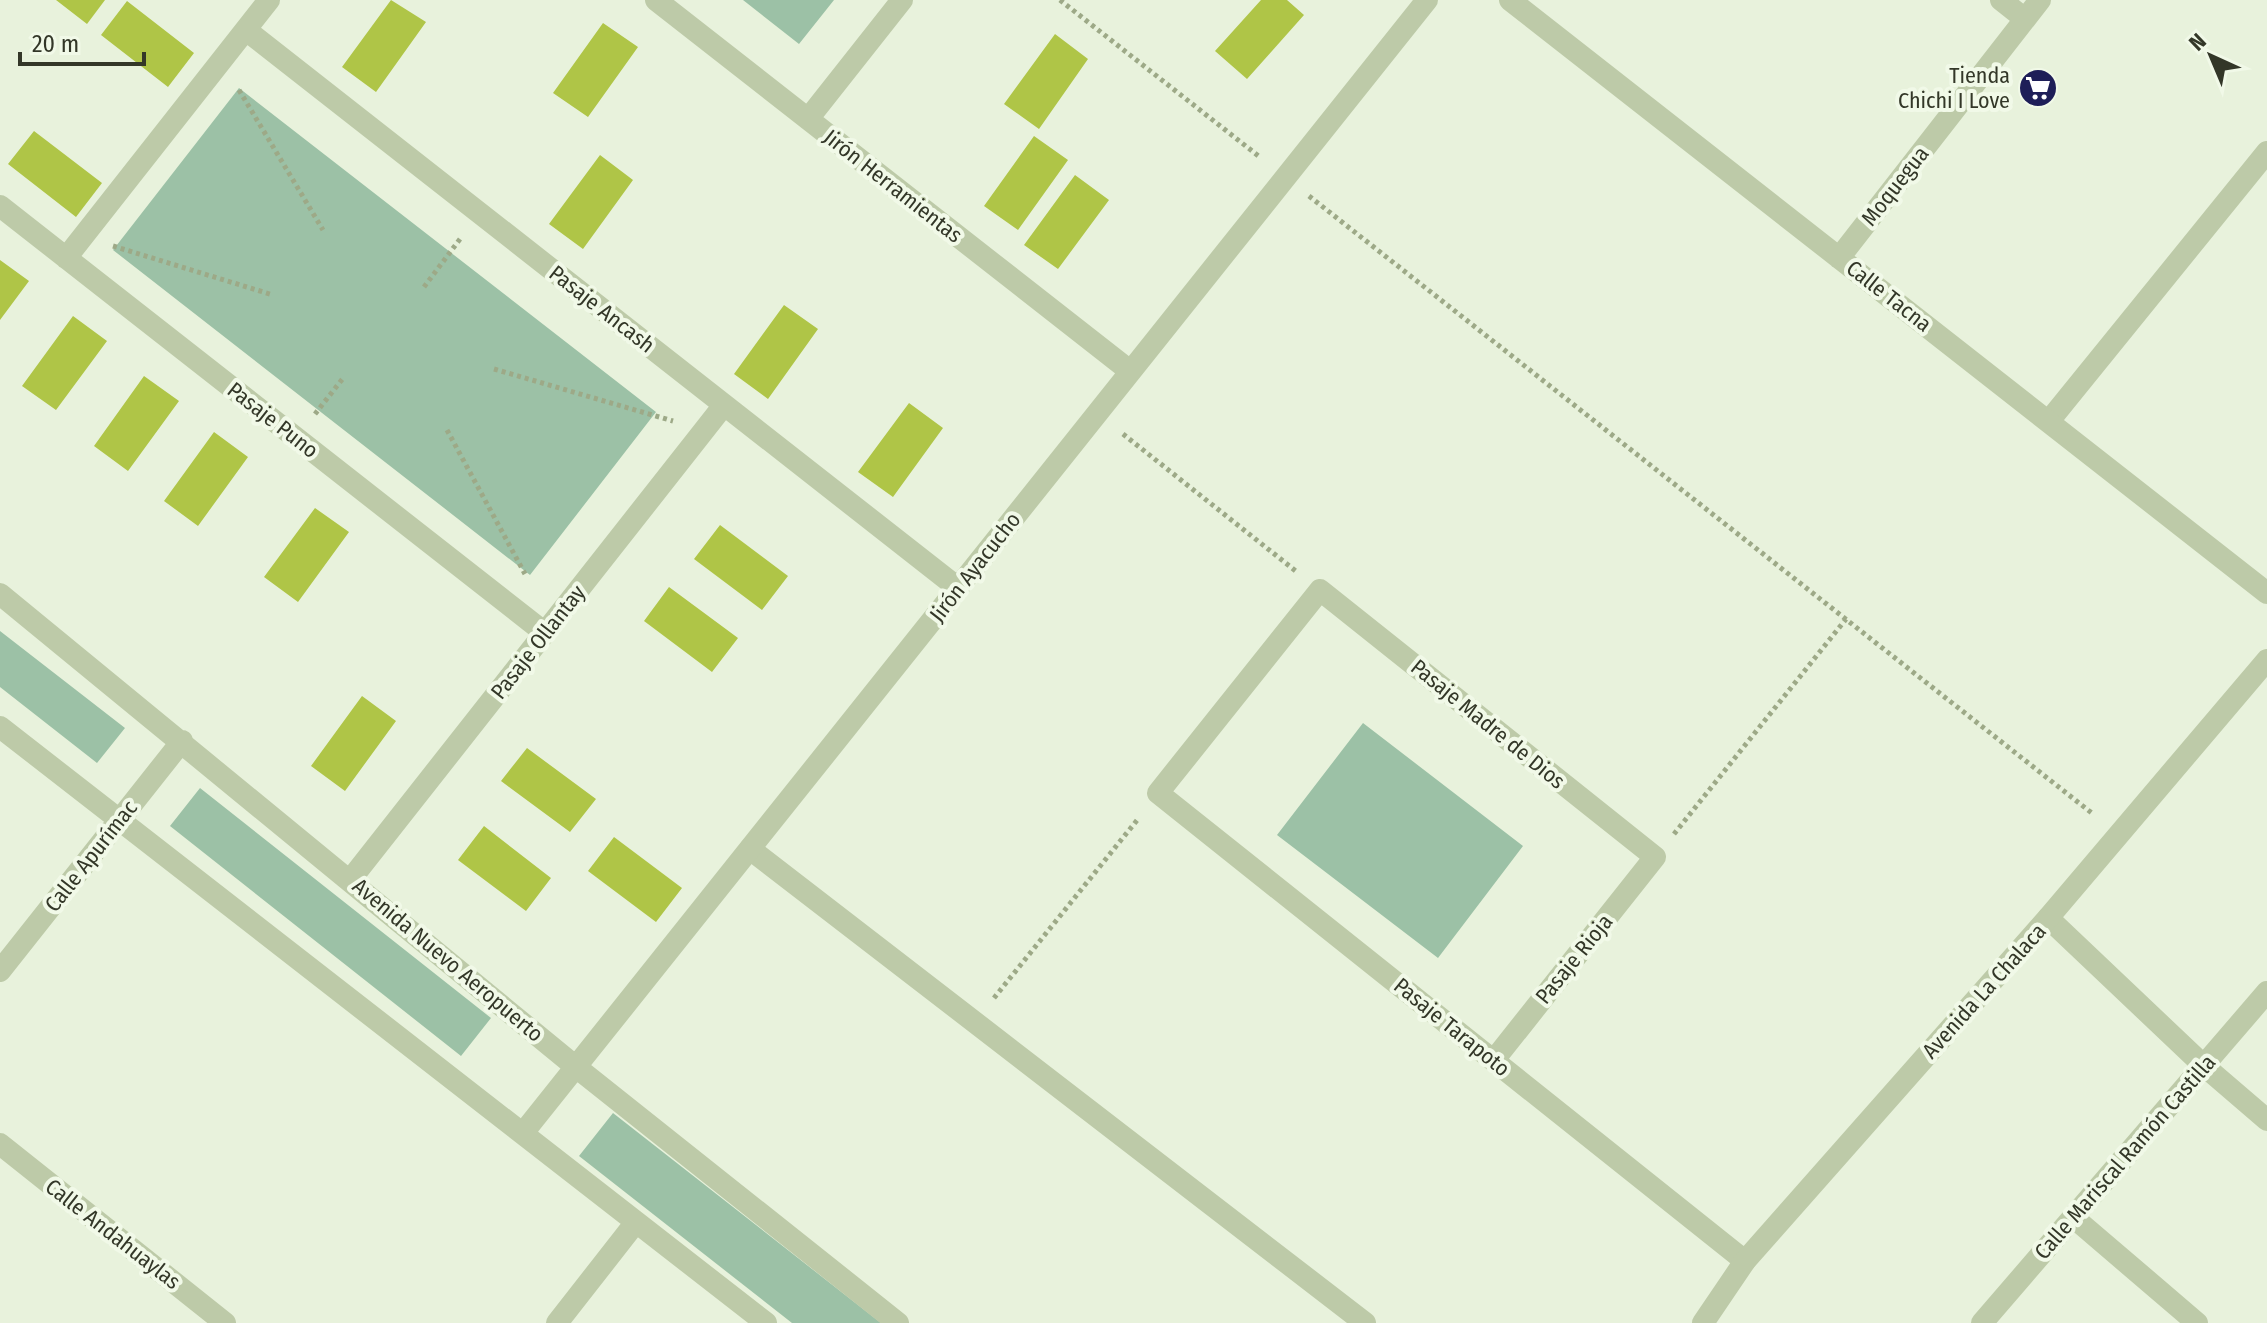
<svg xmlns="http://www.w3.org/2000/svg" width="2267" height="1323" viewBox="0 0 2267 1323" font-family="'Fira Sans Condensed',sans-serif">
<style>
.green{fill:#9cc1a6}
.building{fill:#afc547}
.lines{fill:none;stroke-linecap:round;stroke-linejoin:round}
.path{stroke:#9da987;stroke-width:5;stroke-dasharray:4 4;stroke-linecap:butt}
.pedestrian{stroke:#bdcaa8;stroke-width:22}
.minor{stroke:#bdcaa8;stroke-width:22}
.tertiary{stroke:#bdcaa8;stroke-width:22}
.labels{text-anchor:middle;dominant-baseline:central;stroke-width:8;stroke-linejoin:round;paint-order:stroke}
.poi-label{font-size:22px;fill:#333728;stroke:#f1f9e8;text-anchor:end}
.street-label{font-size:22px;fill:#333728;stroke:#f1f9e8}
</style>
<rect width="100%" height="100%" fill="#e8f2dc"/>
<path class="green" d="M743 0H834L799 44Z
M239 88 656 412 530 575 113 250Z
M0 631 125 728 97 763 0 687Z
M1363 723 1523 846 1438 958 1277 835Z
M200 788 491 1018 461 1056 170 826Z
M613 1113 881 1323H792L579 1156Z"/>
<path class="building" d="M56 0H105L87 24Z
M391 0 426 22 376 92 342 67Z
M1261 0H1287L1304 15 1247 79 1215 51Z
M127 1 194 53 168 87 101 35Z
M603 23 638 47 588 117 553 93Z
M1055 34 1088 59 1039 129 1004 104Z
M34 131 102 183 76 217 8 164Z
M1034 136 1068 160 1018 230 984 206Z
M600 155 633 180 583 249 549 224Z
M1075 175 1109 200 1058 269 1024 245Z
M0 260 29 281 0 320Z
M784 305 818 329 768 399 734 374Z
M73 316 107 341 56 410 22 386Z
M144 376 179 401 128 471 94 446Z
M909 403 943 428 893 497 858 472Z
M214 432 248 457 198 526 164 501Z
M315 508 349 532 298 602 264 577Z
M720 525 788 576 762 610 694 559Z
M669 587 738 638 712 672 644 621Z
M362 696 396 721 345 791 311 766Z
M527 748 596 799 570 832 501 781Z
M484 826 551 878 526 911 458 860Z
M614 837 682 888 656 922 588 871Z"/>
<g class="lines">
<path class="path" d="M1060 0 1261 158
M239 90 323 230
M1309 196 2093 814
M113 246 273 295
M424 287 460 239
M494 369 673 421
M315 414 344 377
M447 430 525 574
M1123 434 1297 572
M1674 834 1846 619
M994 998 1138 819"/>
<path class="pedestrian" d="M2049 421 2267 152
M750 849 1365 1323"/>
<path class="minor" d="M656 0 1130 371
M1510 0 2267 593
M2001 0 2025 19
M246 30 958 588
M808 119 902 0
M0 206 545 633
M66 258 269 0
M1839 258 2040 0
M0 594 576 1067 898 1323
M0 727 766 1323
M351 879 724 405
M2048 918 2203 1065 2267 1120
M0 971 182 741
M1494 1060 1655 857 1320 590 1158 793 1745 1261
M523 1133 1427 0
M0 1144 225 1323
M2073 1217 2197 1323
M557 1323 636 1222
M1982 1323 2267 992"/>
<path class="tertiary" d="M1703 1323 1745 1261 2048 918 2267 660"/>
</g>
<defs>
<g id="supermarket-disc" transform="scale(2)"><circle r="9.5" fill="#1e1e58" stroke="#f1f9e8"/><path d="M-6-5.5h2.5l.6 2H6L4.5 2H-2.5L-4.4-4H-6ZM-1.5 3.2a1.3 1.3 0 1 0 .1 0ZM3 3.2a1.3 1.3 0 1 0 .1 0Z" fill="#fff"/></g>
</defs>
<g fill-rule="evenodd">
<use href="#supermarket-disc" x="2038" y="88"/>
</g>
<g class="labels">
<g class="poi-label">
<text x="2010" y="75">Tienda<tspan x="2010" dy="25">Chichi I Love</tspan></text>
</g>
<g class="street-label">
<text transform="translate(893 186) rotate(38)">Jirón Herramientas</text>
<text transform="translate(1895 186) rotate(-52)">Moquegua</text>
<text transform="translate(1889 296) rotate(38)">Calle Tacna</text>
<text transform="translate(602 309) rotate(38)">Pasaje Ancash</text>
<text transform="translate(273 420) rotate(38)">Pasaje Puno</text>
<text transform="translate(975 567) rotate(-52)">Jirón Ayacucho</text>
<text transform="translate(538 642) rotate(-52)">Pasaje Ollantay</text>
<text transform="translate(1488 724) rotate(39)">Pasaje Madre de Dios</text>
<text transform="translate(91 856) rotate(-52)">Calle Apurímac</text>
<text transform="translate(1574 959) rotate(-51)">Pasaje Rioja</text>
<text transform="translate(448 960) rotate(40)">Avenida Nuevo Aeropuerto</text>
<text transform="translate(1984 991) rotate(-48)">Avenida La Chalaca</text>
<text transform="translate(1452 1027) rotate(39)">Pasaje Tarapoto</text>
<text transform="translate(2125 1157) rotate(-49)">Calle Mariscal Ramón Castilla</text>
<text transform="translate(113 1234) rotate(38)">Calle Andahuaylas</text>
</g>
</g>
<g transform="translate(2211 56) rotate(316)" stroke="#f1f9e8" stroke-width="6" paint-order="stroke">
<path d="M0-6L14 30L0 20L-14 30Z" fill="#333728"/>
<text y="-12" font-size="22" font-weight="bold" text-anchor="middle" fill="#333728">N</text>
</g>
<path d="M20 52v12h124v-12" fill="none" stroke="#333728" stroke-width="4"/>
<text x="32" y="52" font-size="24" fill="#333728" stroke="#f1f9e8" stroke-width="6" paint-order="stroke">20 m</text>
</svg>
